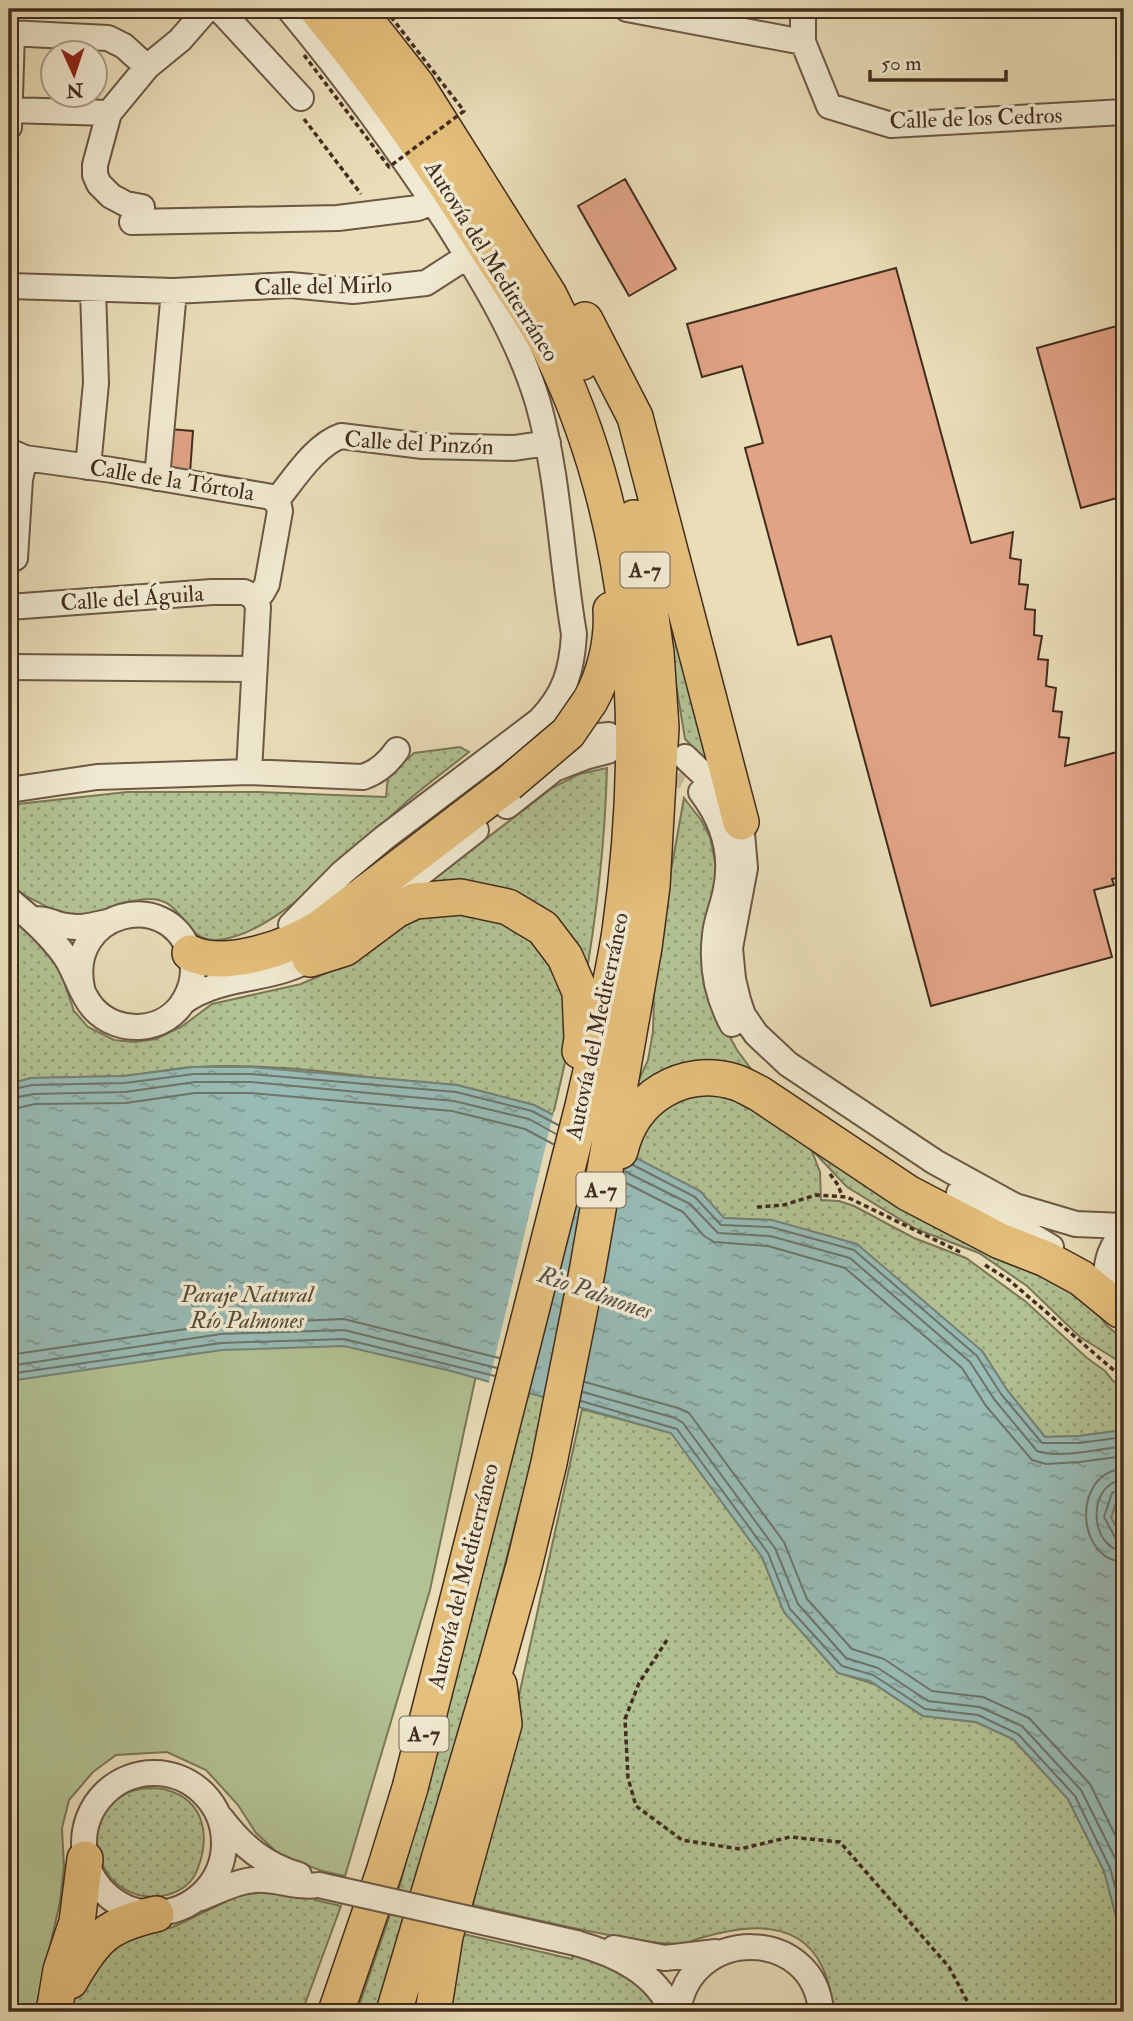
<svg xmlns="http://www.w3.org/2000/svg" width="1133" height="2021" viewBox="0 0 1133 2021" font-family="'IM FELL Double Pica',serif">
<style>
.grass{fill:url(#grass-dots);stroke:#7a7758;stroke-width:2}
.green{fill:#b2c293;stroke:#7a7758;stroke-width:2}
.water{fill:url(#water-ripples);stroke:#768279;stroke-width:2}
.pier{fill:#eadeb9}
.lines{fill:none;stroke-linecap:round;stroke-linejoin:round}
.shore{stroke:#6d746a;stroke-width:2}
.building{fill:#e1a386;stroke:#422c1e;stroke-width:2}
.minor-tunnel{stroke:#c8ba9a;stroke-width:24;stroke-dasharray:24 12;stroke-linecap:butt}
.minor-casing{stroke:#6c5845;stroke-width:28}
.highway-casing{stroke:#422c1e;stroke-width:38}
.path{stroke:#422c1e;stroke-width:3.5;stroke-dasharray:5 3.5;stroke-linecap:butt}
.minor{stroke:#f1ead2;stroke-width:24}
.highway{stroke:#e5bf7c;stroke-width:35}
.minor-bridge-casing{stroke:#6c5845;stroke-width:28;stroke-linecap:butt}
.highway-bridge-casing{stroke:#422c1e;stroke-width:38;stroke-linecap:butt}
.path-bridge{stroke:#422c1e;stroke-width:3.5;stroke-dasharray:5 3.5;stroke-linecap:butt}
.minor-bridge{stroke:#f1ead2;stroke-width:24}
.highway-bridge{stroke:#e5bf7c;stroke-width:35}
.labels{text-anchor:middle;dominant-baseline:central;stroke-width:7;stroke-linejoin:round;paint-order:stroke}
.shield{fill:#f1ead2;stroke:#766554;stroke-width:2}
.shield-label{font-size:21px;font-weight:bold;fill:#422c1e}
.street-label{font-size:23px;fill:#422c1e;stroke:#f1ead2}
.park-label{font-size:23px;font-style:italic;fill:#584a35;stroke:#f1ead2}
.water-label{font-size:24px;font-style:italic;fill:#585044;stroke:#f1ead2}
</style>
<defs>
<pattern id="grass-dots" width="8" height="8" patternUnits="userSpaceOnUse" patternTransform="scale(1.75)"><rect width="8" height="8" fill="#b2c293"/><path d="M2 2h.1M6 6h.1" fill="none" stroke="#929e77" stroke-width="1.8" stroke-linecap="round"/></pattern>
<pattern id="water-ripples" width="26" height="14" patternUnits="userSpaceOnUse" patternTransform="scale(1.75)"><rect width="26" height="14" fill="#98bbb5"/><path d="M2 4q2-2 4 0t4 0M15 11q2-2 4 0t4 0" fill="none" stroke="#7e9893"/></pattern>
</defs>
<rect width="100%" height="100%" fill="#eadeb9"/>
<filter id="stains"><feTurbulence type="fractalNoise" baseFrequency=".00286" numOctaves="4"/><feColorMatrix values="0 0 0 0 .2 0 0 0 0 .09 0 0 0 0 .02 0 0 0 .5 -.17"/></filter>
<radialGradient id="worn" r=".72"><stop offset=".6" stop-color="#630" stop-opacity="0"/><stop offset="1" stop-color="#630" stop-opacity=".3"/></radialGradient>
<path class="grass" d="M653 543 716 770 685 739Z
M460 747 469 752C450 767 430 782 411 798 365 837 277 937 217 940 179 942 187 891 139 900 132 901 124 902 118 904 107 908 96 916 83 916 67 916 52 910 38 902 32 899 24 896 20 892 2 874 9 830 9 805L127 792H259L386 797 388 776 414 753Z
M607 768C605 842 597 914 584 987L568 944 421 889 552 788 579 774Z
M684 798 701 820 710 837 716 866 724 1026 737 1050 754 1073 632 1095 648 1060 653 1032 655 960Z
M447 907 507 917 563 973 567 1054 553 1115 534 1105C422 1086 308 1061 195 1067 172 1068 149 1074 126 1076 86 1080 47 1074 9 1084V911L32 935 60 970 74 1011 88 1027 114 1040 135 1042 156 1039 181 1027 212 1004 301 984 336 969 381 930Z
M725 1090 1051 1275 1094 1308 1106 1325 1124 1340V1359L1117 1360 1080 1337 1027 1286 979 1253 916 1229 847 1187 811 1149 820 1172 821 1200 839 1201 854 1206 914 1238 966 1258 1025 1301 1087 1358 1105 1371 1114 1382 1124 1385V1430L1079 1436 1045 1437 1007 1390 982 1351 772 1220 723 1218 700 1191 631 1156 641 1121 674 1093Z
M526 1392 545 1397 532 1460 444 1799 381 2012H357L400 1885Z
M582 1409 672 1433 762 1557 784 1612 838 1673 874 1684 923 1716 976 1722 1013 1739 1068 1799 1104 1871 1124 1946V2012H833C831 1984 823 1954 797 1938 769 1922 733 1929 704 1937 695 1939 687 1944 678 1944 655 1944 632 1939 609 1935 564 1927 519 1916 473 1905Z
M1124 1495V1540L1111 1518 1118 1496Z
M146 1788C152 1788 161 1788 167 1790 205 1801 210 1836 198 1868 193 1883 181 1891 167 1895 101 1910 70 1822 125 1794 131 1790 139 1790 146 1788Z
M279 1888 316 1896 315 1900 341 1906 302 2012H73L74 1997 108 1942 173 1927 248 1891Z
M463 1934 572 1959 574 1954 598 1960 639 1980 661 2012H446Z"/>
<path class="green" d="M193 1067H251L457 1085 534 1105 430 1590 345 1876 322 1871 280 1855 256 1833 238 1805 206 1770 167 1752 116 1755 93 1772 69 1800 62 1828 64 1867 60 1902 35 2012H9V1084L31 1078 124 1076Z"/>
<path class="water" d="M193 1067H251L457 1085 534 1105 700 1191 724 1218 772 1220 857 1244 982 1351 1007 1390 1045 1437 1079 1436 1124 1430V1495L1118 1496 1111 1518 1124 1540V1946L1104 1871 1068 1799 1013 1739 976 1722 923 1716 870 1681 838 1673 784 1612 762 1557 671 1433 451 1371 344 1346 222 1350 9 1381V1084L31 1078 124 1076Z"/>
<path class="pier" d="M554 1111 591 1131 525 1396 488 1386Z"/>
<g class="lines">
<path class="shore" d="M9 1090 32 1085 125 1083 194 1074H251L456 1092 532 1111 558 1125
M9 1099 33 1094 125 1092 195 1082H251L454 1101 529 1119 556 1134
M9 1110 35 1104 126 1103 195 1093H251L452 1111 525 1129 553 1144
M633 1165 695 1197 721 1225 771 1227 854 1250 977 1356 1001 1394 1042 1443H1079L1124 1437
M624 1171 690 1204 718 1233 770 1236 850 1258 970 1362 994 1399 1037 1451C1060 1459 1101 1449 1124 1446
M622 1181 683 1212 704 1236 714 1242 768 1246 845 1268 962 1368 986 1406 1032 1460 1046 1464 1080 1462 1124 1456
M9 1355 220 1324 344 1319 499 1358
M9 1366 221 1334 344 1330 497 1368
M9 1374 221 1343 344 1339 495 1376
M585 1382 678 1408 689 1413 784 1542 807 1599 852 1649 884 1659 932 1691 983 1697 1029 1718 1090 1784 1124 1853
M583 1392 675 1418 683 1423 775 1548 798 1604 846 1658 878 1668 928 1701 980 1707 1022 1726 1081 1790 1118 1864 1124 1886
M581 1401 677 1429 768 1553 790 1609 842 1666 873 1675 925 1709 978 1715 1018 1734 1075 1796 1110 1868 1124 1919
M1124 1469C1072 1471 1075 1560 1124 1562
M1124 1480C1086 1482 1089 1549 1124 1551
M1124 1488 1112 1493 1104 1517 1116 1539 1124 1542"/>
</g>
<path class="building" d="M625 179 676 269 629 296 578 206Z
M896 268 971 543 1013 532 1010 558 1021 560 1019 584 1028 585 1025 609 1035 610 1034 635 1042 636 1038 659 1048 660 1046 686 1056 688 1053 711 1062 712 1059 737 1069 738 1065 766 1124 750V876L1112 879 1114 885 1094 890 1112 957 931 1006 831 636 798 645 745 448 763 443 742 366 702 377 687 324Z
M1124 324V496L1081 508 1037 348Z
M169 429 193 431 190 473 165 471Z"/>
<g class="lines">
<path class="minor-tunnel" d="M646 759 685 778"/>
<g class="minor-casing">
<path id="minor" d="M219 9 301 98
M289 9C346 78 398 148 447 223 482 279 519 339 538 403 559 478 561 558 574 634 572 670 565 694 540 720L384 838 342 873 291 925
M627 9 803 42
M803 9V42L829 106 891 125 1124 112
M9 33 108 38 124 46 147 67
M9 110 109 113
M9 127 12 33
M142 207 126 204 111 196 99 184 95 175V165L109 113 147 67 180 40 207 9
M132 222 338 218 418 208 432 202
M9 286 174 291 290 285 353 291 426 283 468 256
M9 451 25 458 112 470 272 497 279 506 280 511 267 584 262 593 254 597 258 607 249 772 363 777C378 772 388 763 397 750
M88 467 96 383 93 290
M157 478 174 291
M276 501C294 479 315 445 341 436L423 446 514 448 548 443
M15 558 20 479 25 458
M9 607 212 592H244L254 597
M9 667 254 669
M554 741 609 735
M685 757 722 792 741 822 745 868 730 948 733 979 738 1000 743 1015 756 1034 788 1064 935 1162 1015 1206 1076 1224 1124 1226
M9 790 97 777 249 772
M701 792C724 822 734 856 725 894 722 908 716 921 715 935 711 967 717 996 732 1024
M507 806 554 769 585 757 608 751
M9 900C29 916 50 935 65 956 76 972 80 993 93 1008 118 1036 166 1033 185 999 193 985 195 968 190 953 167 886 66 912 82 988
M378 907 476 830
M34 920C45 917 55 925 67 926 81 929 93 925 107 922
M183 1002C227 971 278 985 321 951
M959 1193 1051 1247
M1116 1305C1100 1281 1105 1252 1124 1232
M84 1843a70 70 0 1 1 140 0a70 70 0 1 1-140 0Z
M221 1818C242 1846 265 1865 299 1875
M201 1898C220 1890 243 1878 264 1880 283 1881 300 1888 319 1885
M576 1943C615 1954 656 1972 672 2012
M614 1948 665 1958 716 1952
M678 2012C689 1925 815 1926 821 2012"/>
</g>
<g class="highway-casing">
<path id="highway" d="M317 9C383 89 441 174 496 262 515 291 537 321 552 353 638 532 647 737 620 931 611 990 596 1048 583 1106L410 1788 384 1872 336 2012
M357 9 416 84 549 295 582 362
M585 320 635 417 741 822
M590 701C605 675 613 639 611 610
M190 953C225 970 289 947 320 928L508 784
M310 959 345 948 396 910 415 901 461 897 508 907 543 928 565 957 580 992 582 1039 580 1051
M620 1151C632 1098 682 1066 735 1082 744 1085 752 1090 760 1094L908 1193 1000 1241 1046 1259 1081 1278 1120 1310
M70 1981C95 1937 107 1925 156 1914
M54 2012 61 1970 77 1922 85 1859
M394 2012 497 1663 524 1566 549 1463 587 1272 644 947 652 886 661 728 656 653 645 574 634 518
M433 2012 445 1936 504 1724 499 1685"/>
</g>
<path class="path" d="M304 119 361 194
M830 1174 838 1185 842 1196
M757 1207 784 1205 816 1195 847 1197 960 1252
M985 1265 1009 1280 1124 1379
M667 1640 639 1683 625 1719 628 1778 636 1806 682 1840 740 1849 790 1837 840 1842 949 1967 973 2012"/>
<use href="#minor" class="minor"/>
<use href="#highway" class="highway"/>
<g class="minor-bridge-casing">
<path id="minor-bridge" d="M319 1885 576 1943"/>
</g>
<g class="highway-bridge-casing">
<path id="highway-bridge" d="M508 784 568 733 590 701"/>
</g>
<path class="path-bridge" d="M304 55 389 167 464 111 385 9"/>
<use href="#minor-bridge" class="minor-bridge"/>
<use href="#highway-bridge" class="highway-bridge"/>
</g>
<g class="labels">
<g class="shield">
<rect x="620.5" y="552.5" width="49" height="35" rx="5"/>
<rect x="576.5" y="1172.5" width="49" height="35" rx="5"/>
<rect x="399.5" y="1716.5" width="49" height="35" rx="5"/>
</g>
<g class="shield-label">
<text x="645" y="570">A-7</text>
<text x="601" y="1190">A-7</text>
<text x="424" y="1734">A-7</text>
</g>
<g class="street-label">
<text transform="translate(976 118) rotate(-2)">Calle de los Cedros</text>
<text transform="translate(492 261) rotate(58)">Autovía del Mediterráneo</text>
<text transform="translate(323 286) rotate(-1)">Calle del Mirlo</text>
<text transform="translate(419 443) rotate(3)">Calle del Pinzón</text>
<text transform="translate(172 480) rotate(9)">Calle de la Tórtola</text>
<text transform="translate(132 598) rotate(-4)">Calle del Águila</text>
<text transform="translate(597 1026) rotate(-78)">Autovía del Mediterráneo</text>
<text transform="translate(463 1576) rotate(-76)">Autovía del Mediterráneo</text>
</g>
<g class="park-label">
<text x="247" y="1294">Paraje Natural<tspan x="247" dy="26">Río Palmones</tspan></text>
</g>
<g class="water-label">
<text transform="translate(595 1293) rotate(19)">Rio Palmones</text>
</g>
</g>
<rect width="1133" height="2021" fill="none" stroke="#eadeb9" stroke-width="35"/>
<rect x="10" y="10" width="1112" height="2000" fill="none" stroke="#422c1e" stroke-width="3.5"/>
<rect x="18" y="18" width="1098" height="1986" fill="none" stroke="#422c1e" stroke-width="2"/>
<g transform="translate(74 74) rotate(177)"><circle r="33" fill="#f1ead2" stroke="#ab9e8a" stroke-width="2"/>
<path d="M0-5L12 26L0 18L-12 26Z" fill="#8f2418"/>
<text y="-10" font-size="19" font-weight="bold" text-anchor="middle" fill="#422c1e">N</text>
</g>
<path d="M870 70v10h136v-10" fill="none" stroke="#422c1e" stroke-width="3.5"/>
<text x="881" y="70" font-size="21" fill="#422c1e" stroke="#f1ead2" stroke-width="5" paint-order="stroke">50 m</text>
<rect width="100%" height="100%" filter="url(#stains)"/>
<rect width="100%" height="100%" fill="url(#worn)"/>
</svg>
